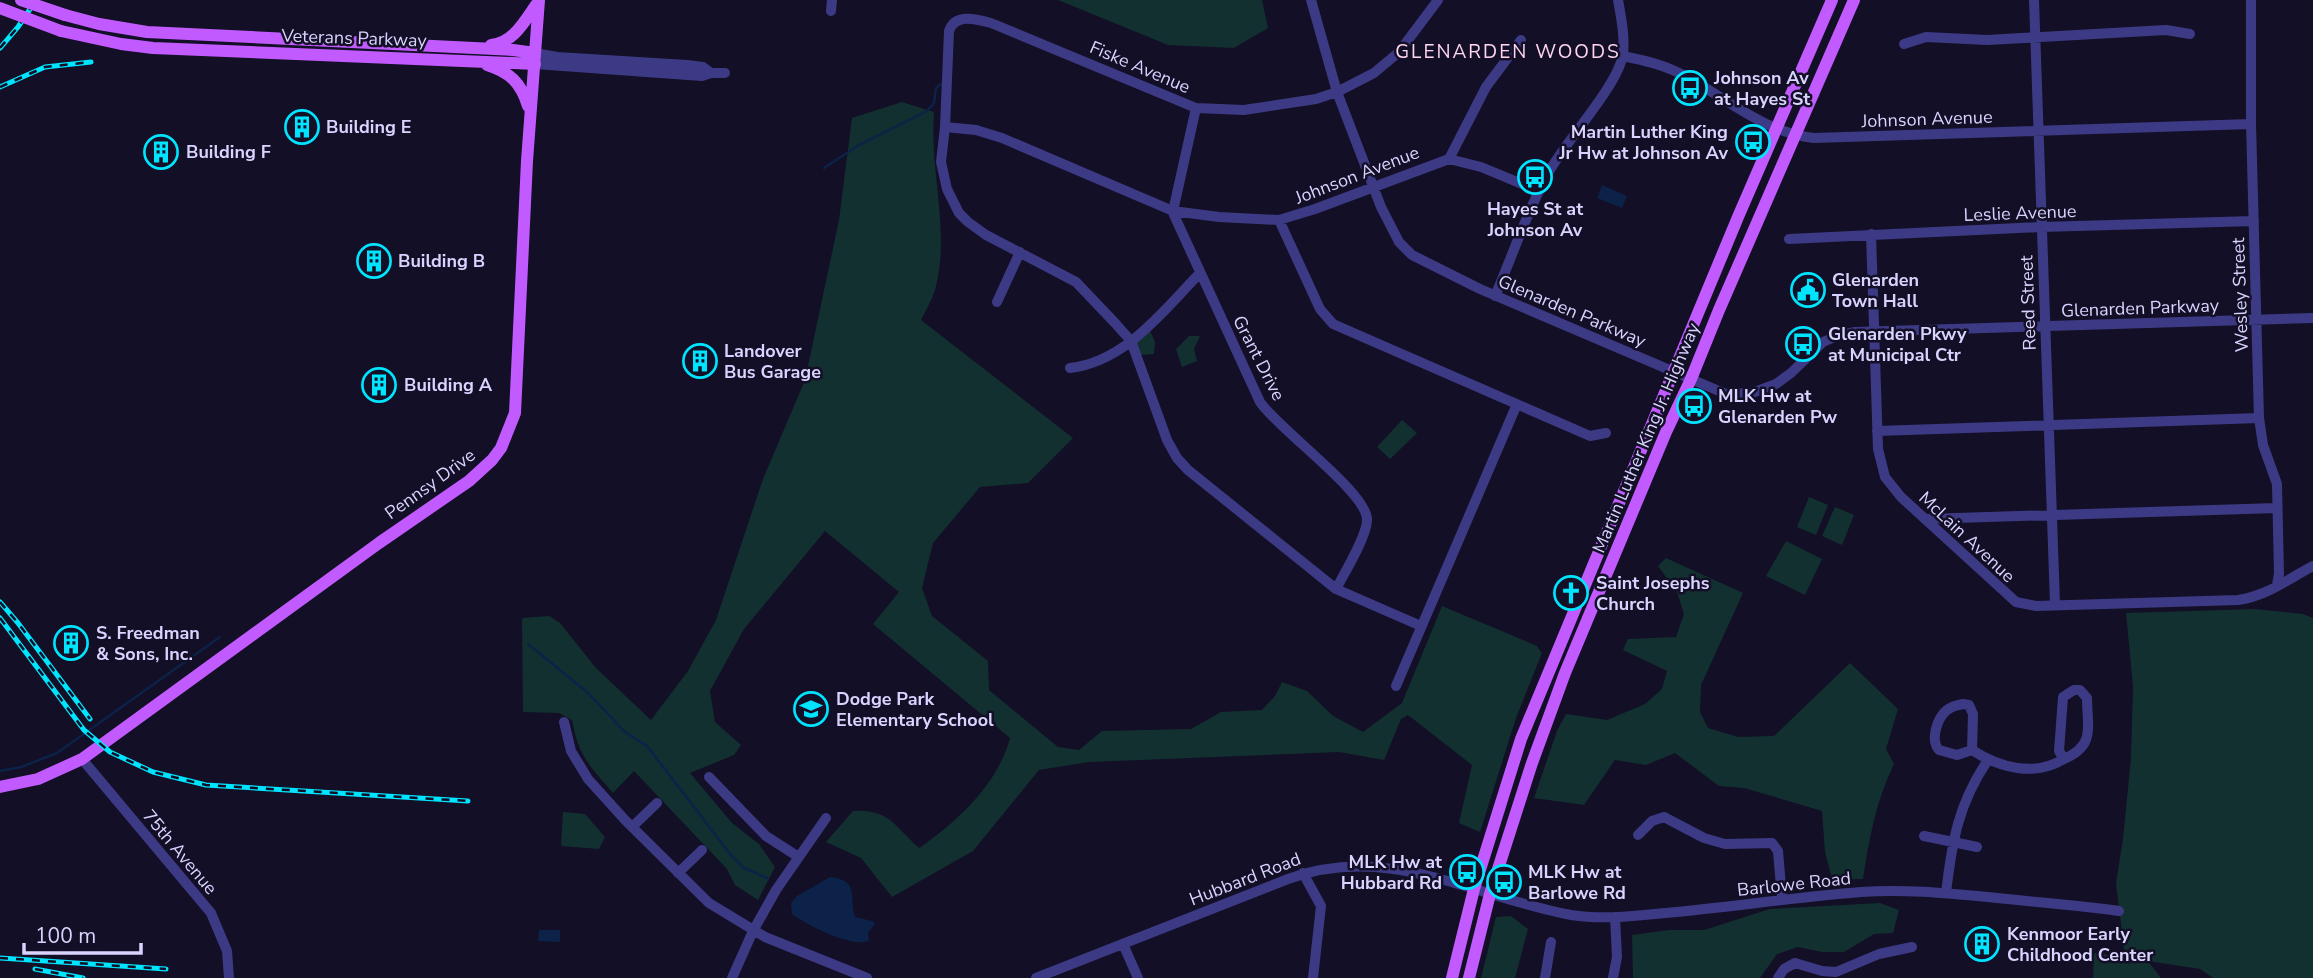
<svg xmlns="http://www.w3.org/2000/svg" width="2313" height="978" viewBox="0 0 2313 978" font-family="'Nunito Sans',sans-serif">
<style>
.green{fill:#12302f}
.water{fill:#0c2248}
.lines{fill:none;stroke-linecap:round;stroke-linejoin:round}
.stream{stroke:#0c2248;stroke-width:2.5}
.minor{stroke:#3d3a85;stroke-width:10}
.major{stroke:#c25bff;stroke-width:12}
.rail-casing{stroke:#00e5ff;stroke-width:5}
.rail{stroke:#130f26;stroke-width:2.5;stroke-dasharray:8;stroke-linecap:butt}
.major-bridge{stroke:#c25bff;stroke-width:12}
.labels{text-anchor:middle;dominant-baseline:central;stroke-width:5;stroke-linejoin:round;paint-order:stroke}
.street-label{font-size:18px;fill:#d9d4ff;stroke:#130f26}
.poi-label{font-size:18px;font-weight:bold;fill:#d9d4ff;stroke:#130f26;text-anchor:start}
.neighbourhood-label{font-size:19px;letter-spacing:2px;fill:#ffd6f0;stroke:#130f26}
</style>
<rect width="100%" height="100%" fill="#130f26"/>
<path class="green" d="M1058 0H1262L1268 28 1234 48 1168 45Z
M902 102 934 112C929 171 951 232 935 290 932 300 926 310 921 320L1073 438 1028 483 980 487 933 543 922 588 932 616 988 661 989 690 1058 747 1079 750 1102 731 1191 729 1221 712 1262 710 1275 696 1282 682 1307 691 1333 716 1363 732 1402 703 1442 606 1537 646 1542 653 1516 718 1480 832 1459 823 1472 765 1408 715 1401 719 1384 760 1339 752 1089 762 1039 770 973 851 892 897 861 858 826 842 853 811C890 809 895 827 919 848 957 822 998 784 1010 738L873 624 899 592 825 531 744 629 710 691 715 722 741 745 734 755 690 773 732 823 759 844 775 867 758 900 735 885 727 869 634 771 613 793C589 765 579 757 572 720L559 713 523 712 522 618 549 616 560 623 596 668 651 720 688 671 716 620 763 479 805 380 839 220 852 118Z
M1149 328 1155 342 1154 354 1141 355 1137 352 1136 339Z
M1189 336H1200L1194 349 1197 361 1182 367 1176 349Z
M1402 420 1417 433 1390 459 1377 447Z
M1809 497 1828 505 1816 535 1797 527Z
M1835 507 1854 515 1842 545 1822 536Z
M1786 541 1822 559 1805 595 1766 576Z
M1666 558 1743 593 1701 685 1700 712 1708 728 1738 737 1774 736 1850 663 1898 709 1886 749 1894 764C1876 801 1869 839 1863 879H1832L1825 852 1822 811 1744 788 1719 786 1675 753 1646 765 1615 760 1584 805 1534 798 1557 731 1566 714 1607 720 1645 704 1662 689 1667 671 1623 650 1628 639 1676 637 1684 614 1677 592 1658 566Z
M2255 609 2303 614 2313 618V978H2213L2200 969 2148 961 2161 978H2093L2094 953 2125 957 2116 883 2123 839 2131 758 2133 686 2126 613Z
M563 812 585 814 605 837 599 849 561 846Z
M1880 903 1899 910 1893 933 1874 934 1844 952H1822L1798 947 1777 954 1760 978H1633L1632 935 1669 930H1704L1770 909Z
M1511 916 1528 929 1515 978H1481L1496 917Z"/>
<path class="water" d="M1602 185 1627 196 1622 208 1597 198Z
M830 877C860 880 849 898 855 917L872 921 875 924 868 933 869 940C855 950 805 924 792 914L791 903 797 896Z
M539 930H560V942L538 941Z"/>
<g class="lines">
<path class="stream" d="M824 168 859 145 927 111 934 103 936 88 941 84
M528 644 588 693 625 732 647 746 731 855 744 868 767 878
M0 771 21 767 57 753 220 637"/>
<path class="minor" d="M1311 0 1337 92 1381 207 1399 242 1412 255 1480 289 1726 394 1752 393 1776 384 1791 373 1823 342 1837 336 1855 332 2313 318
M2034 0 2055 604
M2251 0V124L2259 418 2263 445 2277 484 2279 574 2277 585
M831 11 832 0
M1904 44 1926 37 1987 40 2166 30 2190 34
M535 53 557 57 687 65 703 67 711 73
M1623 56C1642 60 1661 64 1679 73 1725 96 1761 132 1814 138L2251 124
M535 64 702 76 711 73H725
M1196 108 1173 211 1174 215 1260 402C1278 429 1368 493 1367 520 1367 536 1344 574 1336 589
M945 127 976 130 1002 138 1173 211 1219 217 1279 220 1315 209 1449 159 1481 167 1539 191
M1449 159 1486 87 1521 40
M1279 220 1320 309 1333 324 1590 436 1606 433
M1871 234 1878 449 1885 477 1901 497 2016 602 2036 606 2238 600C2267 596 2288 579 2313 566
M1789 239 2041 227 2254 221
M1495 296C1512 257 1526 214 1546 177 1563 143 1618 87 1623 54 1625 36 1621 17 1618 0
M997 302 1020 252
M1070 368C1125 362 1163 311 1200 273
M1877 431 2259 418
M1925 519 2277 508
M1421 626 1336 589 1188 470 1177 458 1167 440 1131 341 1115 323 1076 282 986 235 968 222 959 213 947 189 941 162 945 127 949 31C955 13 976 19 991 23L1196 108 1244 110 1316 99 1337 92 1374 73 1399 52 1438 0
M1396 686 1517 404
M2074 690H2080L2087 698C2087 727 2096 745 2064 759L2059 751 2063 697Z
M1963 704 1969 705 1973 714 1972 750 1957 755 1939 750C1930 740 1937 718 1947 710 1952 706 1957 705 1963 704Z
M564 722 571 751 588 779 625 820 709 903 765 937 867 978
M1972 750C2000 768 2034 777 2064 759
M82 759 211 913 227 951 229 978
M709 777 766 836 797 856
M632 827 657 803
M1638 835 1652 821 1664 817 1704 838 1725 844 1772 843 1778 851 1782 899
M1924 836 1977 847
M678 873 702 850
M1303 873 1321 906 1313 978
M1946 893C1952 842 1958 804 1988 760
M1123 944 1138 978
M732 978 753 931 776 890 826 818
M1036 978 1288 879C1389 842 1473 897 1571 915 1603 920 1635 916 1666 913 1731 907 1796 897 1861 892 1904 889 1945 893 1988 897 2032 902 2076 905 2119 911
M1545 978 1551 942
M1613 978 1617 957 1615 917
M1778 978 1784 969 1795 963 1822 971 1836 972 1879 954 1912 947"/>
<path class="major" d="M65 15 99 24 147 32 513 50 535 53
M61 31 121 44 153 48 535 64
M491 45C513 43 524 22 536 5
M487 65C510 72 521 83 528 106
M0 787 38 779 82 759 379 543 469 481 492 460 501 448 515 413 527 161 539 0
M1452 978 1474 889 1521 739 1738 217 1832 0
M1469 978 1490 894 1532 763 1565 673 1666 432 1691 379 1719 310 1854 0"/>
<g class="rail-casing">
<path id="rail" d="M0 48 18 27 36 0
M0 87 45 67 91 62
M0 602 18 623 90 719
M0 618 84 730 110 752 153 772 206 785 468 801
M0 958 166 969
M35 969 83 978"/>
</g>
<use href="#rail" class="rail"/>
<path class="major-bridge" d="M21 0 65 15
M0 8 61 31"/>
</g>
<defs>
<g id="bus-ring" transform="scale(1.75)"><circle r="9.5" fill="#130f26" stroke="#00e5ff" stroke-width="1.5"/><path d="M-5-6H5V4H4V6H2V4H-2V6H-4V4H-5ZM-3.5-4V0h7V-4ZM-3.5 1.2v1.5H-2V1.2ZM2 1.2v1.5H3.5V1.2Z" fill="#00e5ff"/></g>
<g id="building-ring" transform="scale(1.75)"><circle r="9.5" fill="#130f26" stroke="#00e5ff" stroke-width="1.5"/><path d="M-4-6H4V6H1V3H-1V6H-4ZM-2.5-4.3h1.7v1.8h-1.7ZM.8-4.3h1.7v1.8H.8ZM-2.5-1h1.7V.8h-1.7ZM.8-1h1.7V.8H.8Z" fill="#00e5ff"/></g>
<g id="civic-ring" transform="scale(1.75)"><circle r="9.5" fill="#130f26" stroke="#00e5ff" stroke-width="1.5"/><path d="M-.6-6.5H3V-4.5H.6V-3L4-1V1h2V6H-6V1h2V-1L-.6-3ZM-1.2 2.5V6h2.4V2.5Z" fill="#00e5ff"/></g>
<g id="church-ring" transform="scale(1.75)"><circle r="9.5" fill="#130f26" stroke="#00e5ff" stroke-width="1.5"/><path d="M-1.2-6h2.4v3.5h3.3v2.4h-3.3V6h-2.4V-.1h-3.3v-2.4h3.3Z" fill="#00e5ff"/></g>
<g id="school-ring" transform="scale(1.75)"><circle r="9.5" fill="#130f26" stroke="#00e5ff" stroke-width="1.5"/><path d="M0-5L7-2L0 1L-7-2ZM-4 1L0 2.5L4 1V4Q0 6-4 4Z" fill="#00e5ff"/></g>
</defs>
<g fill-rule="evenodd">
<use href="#bus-ring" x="1690" y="88"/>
<use href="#building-ring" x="302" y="127"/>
<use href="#bus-ring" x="1753" y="142"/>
<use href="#building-ring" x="161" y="152"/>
<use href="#bus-ring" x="1535" y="177"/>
<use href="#building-ring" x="374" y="261"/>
<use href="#civic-ring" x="1808" y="290"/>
<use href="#bus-ring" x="1803" y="344"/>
<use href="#building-ring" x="700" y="361"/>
<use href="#building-ring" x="379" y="385"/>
<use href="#bus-ring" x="1694" y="406"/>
<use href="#church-ring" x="1571" y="593"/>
<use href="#building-ring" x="71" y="643"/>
<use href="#school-ring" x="811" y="709"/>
<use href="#bus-ring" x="1467" y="872"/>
<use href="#bus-ring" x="1504" y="882"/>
<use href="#building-ring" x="1982" y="944"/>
</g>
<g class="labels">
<g class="street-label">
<text transform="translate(354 38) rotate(2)">Veterans Parkway</text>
<text transform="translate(1140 67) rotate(23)">Fiske Avenue</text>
<text transform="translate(1927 119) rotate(-2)">Johnson Avenue</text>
<text transform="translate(1357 175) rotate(-21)">Johnson Avenue</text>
<text transform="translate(2020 213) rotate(-2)">Leslie Avenue</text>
<text transform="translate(2240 295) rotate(-92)">Wesley Street</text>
<text transform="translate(2028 303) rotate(-92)">Reed Street</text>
<text transform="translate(2140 308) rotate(-2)">Glenarden Parkway</text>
<text transform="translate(1572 311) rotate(23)">Glenarden Parkway</text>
<text transform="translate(1259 358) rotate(63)">Grant Drive</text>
<text transform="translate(1646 438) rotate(-67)">Martin Luther King Jr. Highway</text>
<text transform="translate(430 484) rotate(-36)">Pennsy Drive</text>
<text transform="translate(1967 537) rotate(43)">McLain Avenue</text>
<text transform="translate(180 852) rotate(50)">75th Avenue</text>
<text transform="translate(1245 879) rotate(-21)">Hubbard Road</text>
<text transform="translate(1794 884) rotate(-6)">Barlowe Road</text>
</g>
<g class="poi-label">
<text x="1714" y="78">Johnson Av<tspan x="1714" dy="21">at Hayes St</tspan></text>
<text x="326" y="127">Building E</text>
<text x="1728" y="132" text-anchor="end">Martin Luther King<tspan x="1728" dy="21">Jr Hw at Johnson Av</tspan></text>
<text x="186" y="152">Building F</text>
<text x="1535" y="209" text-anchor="middle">Hayes St at<tspan x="1535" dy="21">Johnson Av</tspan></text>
<text x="398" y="261">Building B</text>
<text x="1832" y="280">Glenarden<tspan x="1832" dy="21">Town Hall</tspan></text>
<text x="1828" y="334">Glenarden Pkwy<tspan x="1828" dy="21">at Municipal Ctr</tspan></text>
<text x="724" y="351">Landover<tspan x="724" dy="21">Bus Garage</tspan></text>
<text x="404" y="385">Building A</text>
<text x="1718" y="396">MLK Hw at<tspan x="1718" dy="21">Glenarden Pw</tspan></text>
<text x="1596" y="583">Saint Josephs<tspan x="1596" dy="21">Church</tspan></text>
<text x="96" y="633">S. Freedman<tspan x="96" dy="21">&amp; Sons, Inc.</tspan></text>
<text x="836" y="699">Dodge Park<tspan x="836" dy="21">Elementary School</tspan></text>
<text x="1442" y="862" text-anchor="end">MLK Hw at<tspan x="1442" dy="21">Hubbard Rd</tspan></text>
<text x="1528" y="872">MLK Hw at<tspan x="1528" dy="21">Barlowe Rd</tspan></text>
<text x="2007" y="934">Kenmoor Early<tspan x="2007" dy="21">Childhood Center</tspan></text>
</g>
<g class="neighbourhood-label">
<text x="1508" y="52">GLENARDEN WOODS</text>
</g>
</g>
<path d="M24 943v10h117v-10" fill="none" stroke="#d9d4ff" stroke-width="3.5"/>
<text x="35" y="943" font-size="21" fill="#d9d4ff" stroke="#130f26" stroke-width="5" paint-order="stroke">100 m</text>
</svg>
